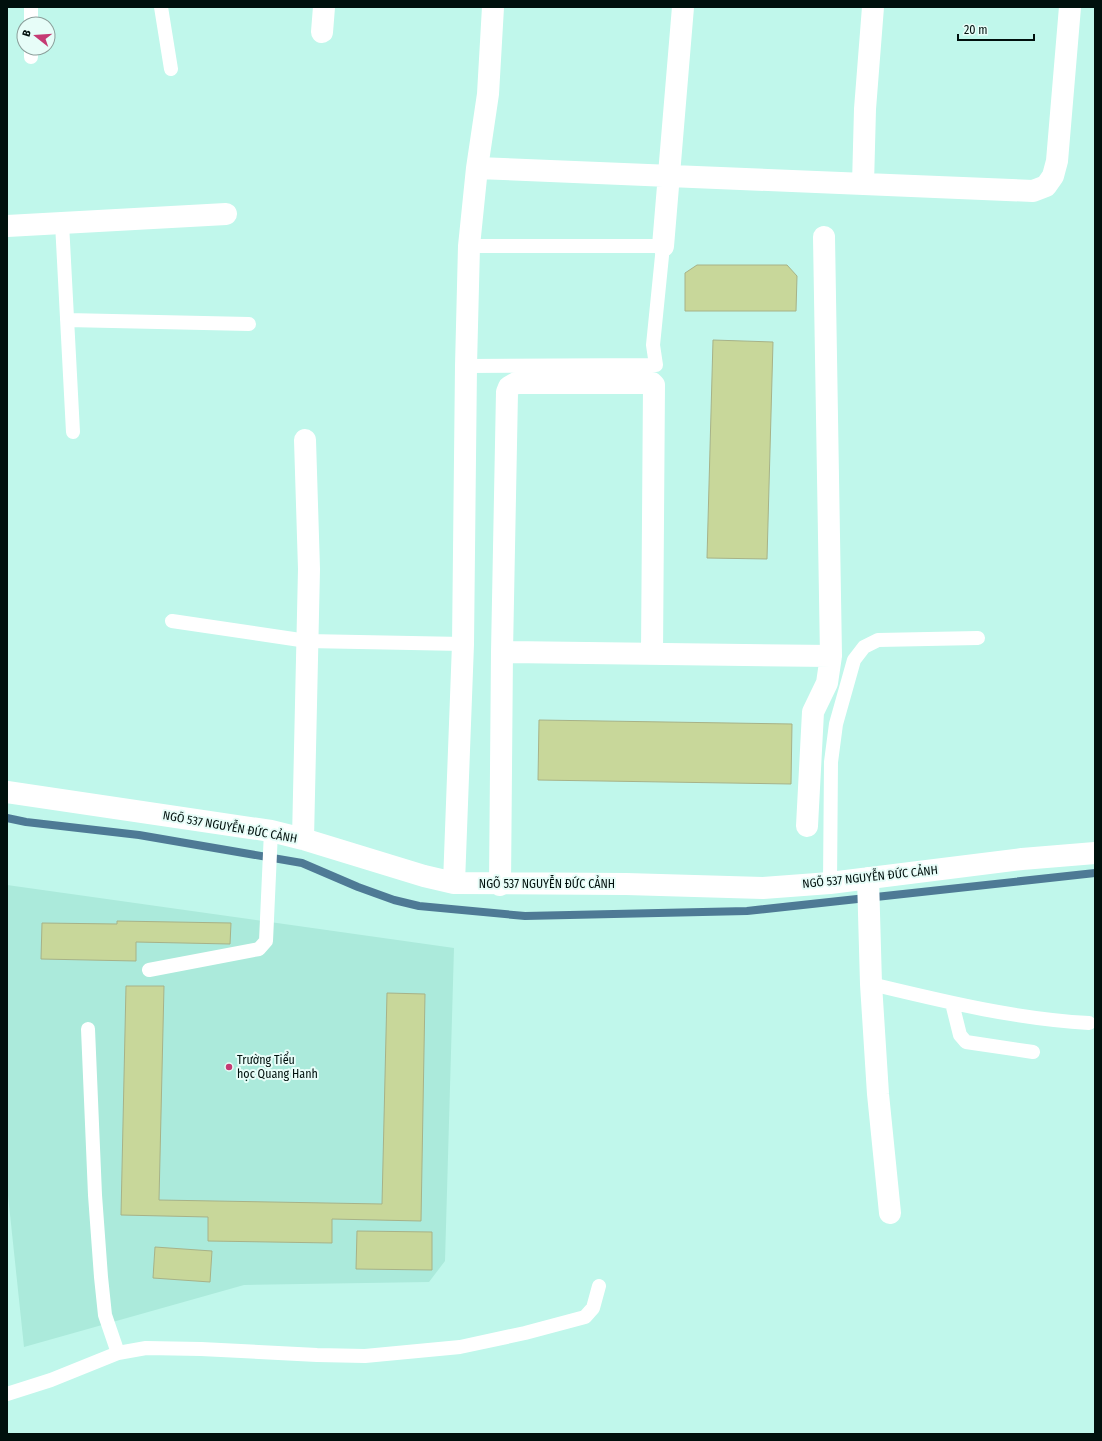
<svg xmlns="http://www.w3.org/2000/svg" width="1102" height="1441" viewBox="0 0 1102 1441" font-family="'Fira Sans Condensed',sans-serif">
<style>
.built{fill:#abeadb}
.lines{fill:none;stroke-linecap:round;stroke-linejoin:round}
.stream{stroke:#4e7a95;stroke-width:8}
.building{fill:#c8d79a;stroke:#a7b288}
.service{stroke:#fff;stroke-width:14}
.minor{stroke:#fff;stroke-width:22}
.poi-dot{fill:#c53b74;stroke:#e7fdf8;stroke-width:1.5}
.labels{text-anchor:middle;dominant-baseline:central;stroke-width:4;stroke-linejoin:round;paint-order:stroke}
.street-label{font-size:12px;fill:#00100d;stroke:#e7fdf8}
.poi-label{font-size:12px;fill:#00100d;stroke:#e7fdf8;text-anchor:start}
</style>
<rect width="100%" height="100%" fill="#c0f7eb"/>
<path class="built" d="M7 885 454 948 445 1261 429 1282 244 1285 24 1347 7 1186Z"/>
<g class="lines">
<path class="stream" d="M7 818 26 822 139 835 302 863 358 887 394 900 419 906 525 916 747 911 1095 873"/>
</g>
<path class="building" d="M697 265H787L797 276 796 311H685V273Z
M713 340 773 342 767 559 707 558Z
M539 720 792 724 791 784 538 780Z
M117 921 231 923 230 944 136 942V961L41 959 42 923 117 924Z
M126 986H164L159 1200 382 1204 387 993 425 994 421 1221 332 1219V1243L208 1241V1217L121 1215Z
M357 1231 432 1232V1270L356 1269Z
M155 1247 212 1251 210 1282 153 1278Z"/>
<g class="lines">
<path class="service" d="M31 7V24
M161 7 171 69
M31 48V57
M62 223 73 432
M67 320 249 324
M466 366 656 365 653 345 663 246H469
M172 621 307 641 463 644
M830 883 831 762 836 724 854 660 864 647 878 640 978 638
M149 970 259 949 266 941 271 831
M871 984C942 1001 1015 1019 1089 1023
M952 1003 960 1035 966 1042 1033 1052
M88 1029 95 1195 101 1277 105 1315 118 1353
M7 1394 51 1380 118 1353 146 1348 201 1349 317 1355 365 1356 460 1347 525 1333 585 1317 593 1308 599 1286"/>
<path class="minor" d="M322 32 324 7
M477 168 1033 191 1046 186 1053 176 1057 161 1070 7
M863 184 865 109 873 7
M7 226 226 214
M663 246 683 7
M502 652 831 656
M7 792 271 831 303 839 424 876 454 883 626 884 763 888 830 883 1022 859 1095 853
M807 826 813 712 827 683 831 656 824 237
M303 839 309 569 305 440
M868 878 871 984 878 1094 890 1213
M454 883 463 644 466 366 469 246 477 168 488 94 493 7
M500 885 502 652 507 392 509 387 516 383H652L654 385 652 654"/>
</g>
<circle class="poi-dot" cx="229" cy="1067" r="4"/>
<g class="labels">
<g class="street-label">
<text transform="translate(230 827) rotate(10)">NGÕ 537 NGUYỄN ĐỨC CẢNH</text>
<text transform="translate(870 877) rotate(-6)">NGÕ 537 NGUYỄN ĐỨC CẢNH</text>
<text x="547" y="884">NGÕ 537 NGUYỄN ĐỨC CẢNH</text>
</g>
<g class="poi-label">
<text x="237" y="1060">Trường Tiểu<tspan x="237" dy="14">học Quang Hanh</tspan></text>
</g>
</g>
<rect width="1102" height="1441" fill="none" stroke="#00100d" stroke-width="16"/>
<g transform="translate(36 36) rotate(287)"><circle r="19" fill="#e7fdf8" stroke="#8b9e9a"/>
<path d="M0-3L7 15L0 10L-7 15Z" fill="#c53b74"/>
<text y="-6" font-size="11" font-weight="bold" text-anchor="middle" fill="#00100d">B</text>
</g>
<path d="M958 34v6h76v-6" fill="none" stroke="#00100d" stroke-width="2"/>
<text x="964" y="34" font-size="12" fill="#00100d" stroke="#e7fdf8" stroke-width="3" paint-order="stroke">20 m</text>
</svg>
